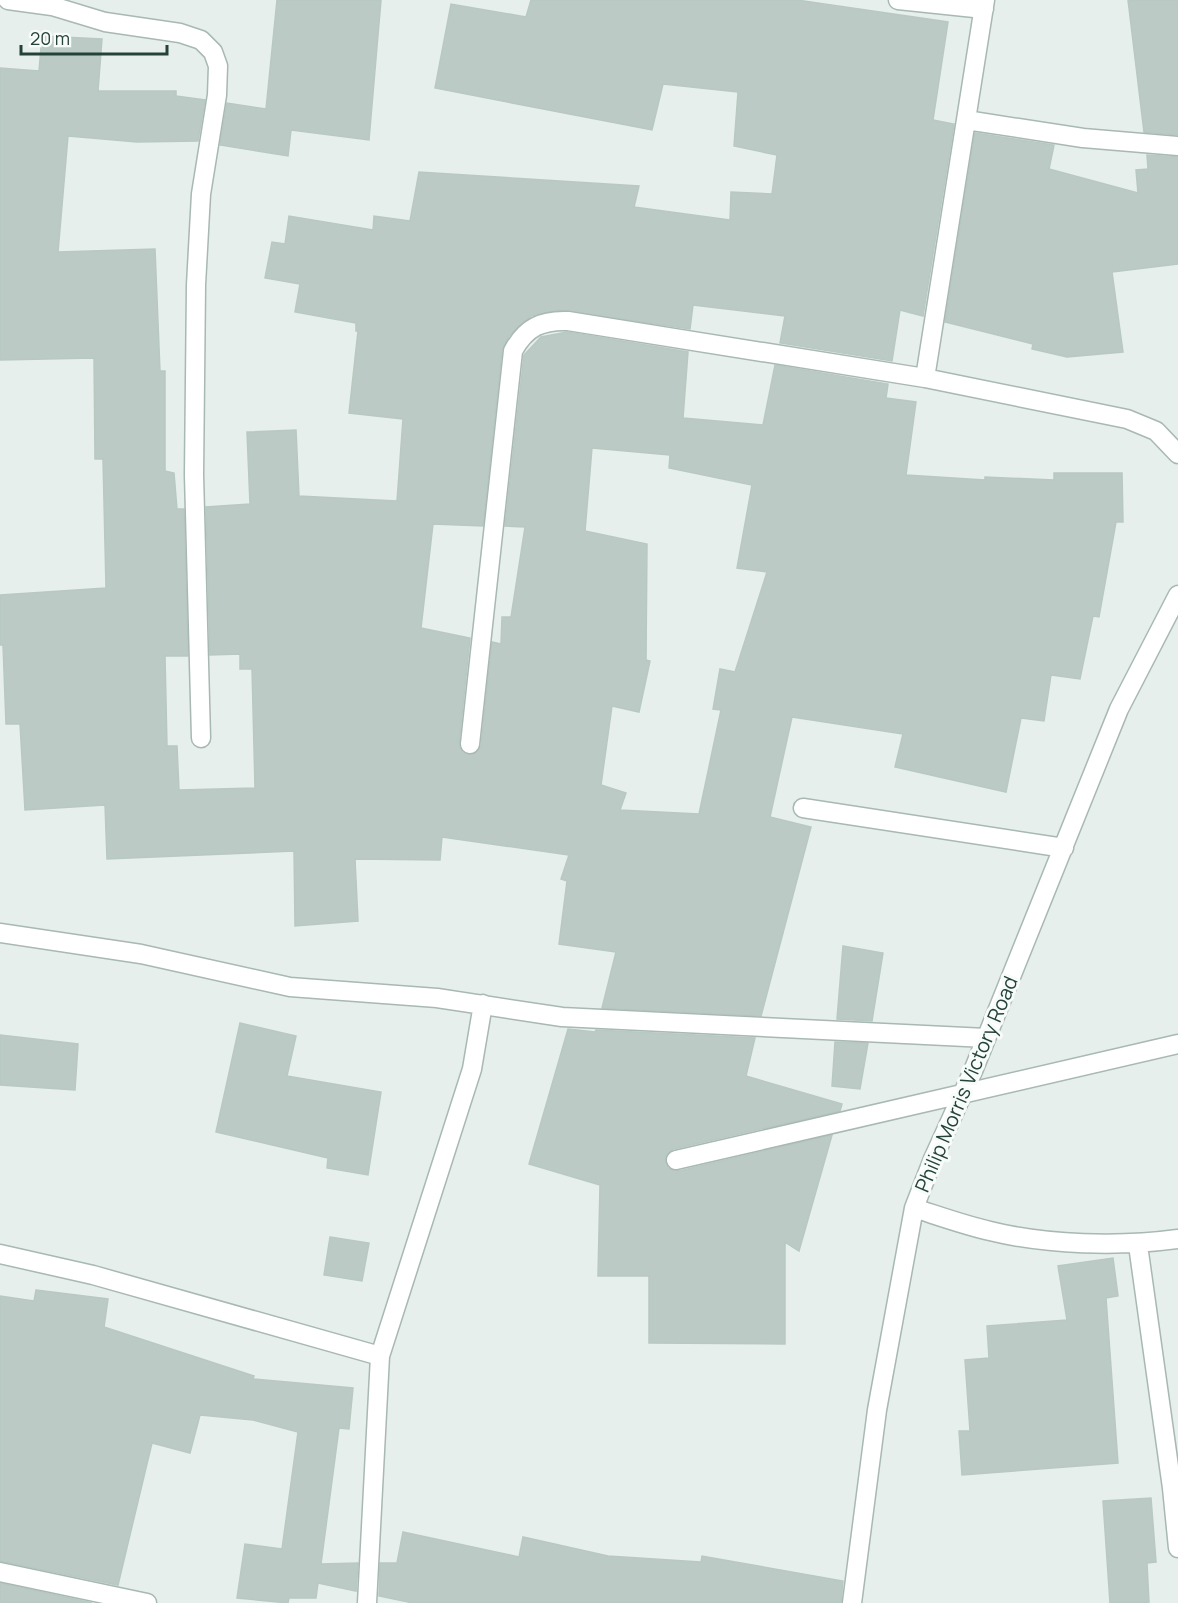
<svg xmlns="http://www.w3.org/2000/svg" width="1178" height="1603" viewBox="0 0 1178 1603" font-family="Manrope,sans-serif">
<style>
.building{fill:#bbcac4;stroke:#b8c9c2;stroke-width:1.5;fill-rule:evenodd}
.lines{fill:none;stroke-linecap:round;stroke-linejoin:round}
.minor-casing{stroke:#a8b8b2;stroke-width:21}
.minor{stroke:#fff;stroke-width:18}
.labels{text-anchor:middle;dominant-baseline:central;stroke-width:6;stroke-linejoin:round;paint-order:stroke}
.street-label{font-size:20px;fill:#24423a;stroke:#f7fbf9}
</style>
<rect width="100%" height="100%" fill="#e6efeb"/>
<path class="building" d="M277 0H381L369 140 291 130 288 156 220 145 227 103 266 109Z
M531 0H797L948 22 933 120 954 124 923 316 900 310 892 361 780 343 785 316 693 305 690 329 559 310 531 316 509 336 502 350 483 526 433 524 421 628 470 638 459 743 463 753 474 754 481 746 492 642 501 644 502 617H511L525 527 505 526 524 355 541 337 567 332 688 352 683 418 763 425 775 365 888 384 886 398 916 402 906 475 985 480V477L1054 480V473H1122L1123 522H1116L1099 617 1093 616 1080 679 1051 675 1044 721 1021 718 1006 792 895 767 903 734 792 717 770 817 811 827 761 1016 602 1008 616 952 559 944 567 881 561 879 569 855 442 837 440 860 355 859 358 921 295 926 294 851 107 859 105 805 25 810 20 724H6L3 645H0V595L106 588 103 459H95L94 358 0 360V68L39 71 42 36 102 39 98 91H176V96L205 100 198 141 137 142 68 136 58 252 155 249 160 371H165V471L174 473 177 509H184L188 656H165L167 746H177L179 790 255 788 252 669H240V654L210 655 206 507 250 504 247 432 296 430 299 496 397 501 403 419 349 413 358 331H356V323L295 312 300 284 265 278 272 242 285 244 289 216 373 230 374 216 410 221 419 172 639 186 634 207 730 220 731 192 772 194 777 155 734 146 738 92 663 84 652 130 435 88 451 4 526 17ZM592 448 670 455 669 468 752 485 737 568 767 572 735 672 720 669 713 709 721 710 699 814 620 810 626 793 601 785 612 706 639 712 650 661 646 660 647 544 585 531Z
M1128 0H1178V135L1144 132Z
M975 133 1054 145 1049 169 1138 193 1136 170 1148 169 1147 155 1178 157V264L1112 272 1123 352 1067 357 1032 349 1033 344 945 322Z
M843 946 883 953 872 1021 837 1019Z
M240 1023 296 1036 287 1076 381 1092 368 1175 327 1168 328 1158 216 1132Z
M568 1029 595 1032 596 1030 755 1038 746 1076 842 1104 840 1111 673 1149 665 1157 668 1168 679 1171 832 1135 799 1251 785 1242V1344L649 1343V1276H598L600 1185 529 1164Z
M0 1035 78 1044 75 1090 0 1085Z
M835 1042 868 1043 860 1089 832 1086Z
M330 1237 369 1243 362 1281 324 1275Z
M1113 1258 1118 1296 1106 1298 1118 1463 962 1475 959 1431H970L965 1360 989 1358 987 1326 1067 1320 1058 1266Z
M36 1290 108 1299 104 1327 254 1376 253 1379 353 1388 349 1429 339 1428 321 1564 358 1563 356 1591 318 1583 316 1598H289L288 1603 237 1598 245 1544 282 1549 298 1432 253 1420 200 1415 190 1453 152 1443 118 1585 0 1561V1296L34 1301Z
M1151 1498 1156 1562 1147 1563 1149 1603H1110L1103 1501Z
M403 1532 519 1557 523 1537 608 1556 701 1562 702 1556 843 1581 841 1603H413L379 1596 380 1563H397Z
M0 1583 92 1603H0Z"/>
<g class="lines">
<g class="minor-casing">
<path id="minor" d="M8 0 52 6 105 22 180 33 201 40 213 52 218 66 217 95 201 194 196 285 194 475 201 738
M898 0 984 9
M966 120 1083 138 1178 146
M925 378 985 0
M470 744 513 351C526 327 542 320 568 321L925 378 1127 419 1156 431 1178 454
M803 808 1064 848
M0 933 141 954 290 987 437 998 562 1017 986 1038
M676 1160 1178 1044
M914 1208C939 1216 964 1225 990 1231 1047 1245 1119 1247 1178 1239
M1138 1245 1172 1488 1178 1548
M0 1254 93 1275 380 1356
M0 1572 147 1603
M367 1603 380 1356 472 1069 483 1004
M852 1603 877 1410 914 1208 933 1159 973 1071 1119 709 1178 595"/>
</g>
<use href="#minor" class="minor"/>
</g>
<g class="labels">
<g class="street-label">
<text transform="translate(966 1084) rotate(-67)">Philip Morris Victory Road</text>
</g>
</g>
<path d="M21 45v9h146v-9" fill="none" stroke="#24423a" stroke-width="3"/>
<text x="30" y="45" font-size="18" fill="#24423a" stroke="#f7fbf9" stroke-width="4.5" paint-order="stroke">20 m</text>
</svg>
